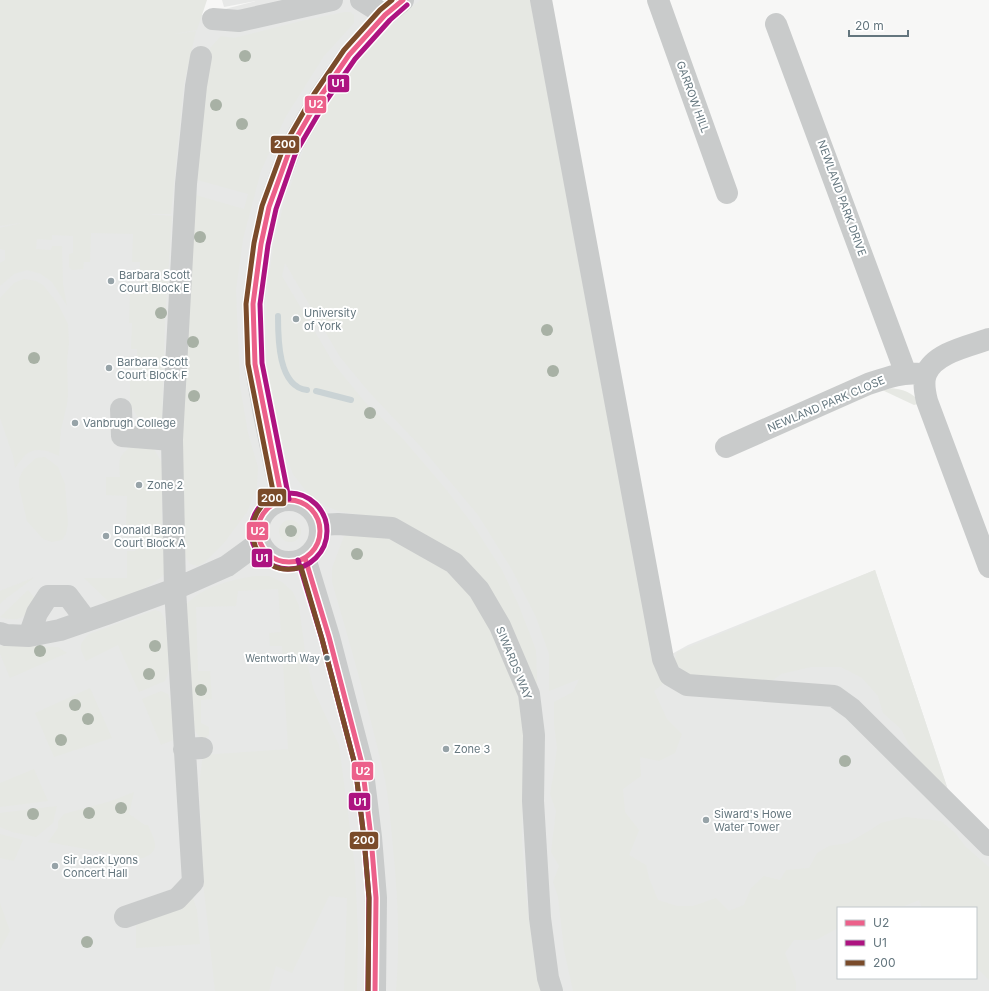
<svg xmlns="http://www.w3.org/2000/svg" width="989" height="991" viewBox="0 0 989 991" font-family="Inter,sans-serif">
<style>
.built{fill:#e7e8e7;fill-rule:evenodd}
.green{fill:#e6e8e3}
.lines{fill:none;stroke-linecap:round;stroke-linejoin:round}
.stream{stroke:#cad3d5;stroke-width:6}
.minor{stroke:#c9cbcb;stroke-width:22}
.bus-1-casing{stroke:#fff;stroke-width:8}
.bus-2-casing{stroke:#fff;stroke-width:8}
.bus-3-casing{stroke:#fff;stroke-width:8}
.bus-1{stroke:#ec608a;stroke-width:5}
.bus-2{stroke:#ad1380;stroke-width:5}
.bus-3{stroke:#7a4b2a;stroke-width:5}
.tree{fill:#a8b1a5}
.poi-dot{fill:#97a3a8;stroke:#fff;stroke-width:1.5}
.bus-dot{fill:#64767e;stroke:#fff;stroke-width:1.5}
.labels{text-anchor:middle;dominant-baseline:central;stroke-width:4;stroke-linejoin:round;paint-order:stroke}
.bus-label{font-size:10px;fill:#64767e;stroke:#fff;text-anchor:end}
.street-label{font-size:11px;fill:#64767e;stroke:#fff}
.poi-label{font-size:11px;fill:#64767e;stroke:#fff;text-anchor:start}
.line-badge{stroke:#fff;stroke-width:1.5}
.badge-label{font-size:11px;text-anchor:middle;font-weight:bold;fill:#fff}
</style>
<rect width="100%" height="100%" fill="#f7f7f6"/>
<path class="built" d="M222 0H380L382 4 390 0H530L656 660 670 655 688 645 875 570 953 805 989 840V991H0V67L256 1 224 7ZM838 908H976V978H838Z"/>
<path class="green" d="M0 0H207L197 30 168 35 196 31 184 84 171 214H145L172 216 165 320 162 421 153 428 143 425 130 405V378H137V349H131L132 323H129L130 289H139L140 262H132L133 234 91 233 90 262H84L83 269 72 270 69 267V254L73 253V236L52 235V240L37 239 36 249 51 250 52 246H62L63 284 67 306 52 282 41 274 27 270 14 274 0 286V263L5 260V250L0 249V228L21 223 0 226Z
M421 0H530L650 647 648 648 656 661 665 682 654 691 667 719 682 734 675 753 659 761 640 757 641 776 623 789 625 812 639 830 629 855 646 865 649 878 658 900 677 906H693L716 898 729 911 744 905 751 888 764 876 780 880 786 870 809 868 817 853 829 846 848 843 872 829 881 823 906 817 941 821 955 833 966 847 989 867V980L976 967V908H922L919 900 904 906H883L876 908H838V928L816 940H794L785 953 796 982V991H573L564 950 558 897 553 882 559 866 551 852 556 811 550 794 554 771 557 748 554 724V702L573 692 579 679 549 691V654L536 617 511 568 478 515 422 448 369 392 340 357 285 263 282 276 334 364 364 401 403 439 445 488 473 525 502 570 519 606 536 650 537 677 536 698 498 605 385 518 341 512 326 506 309 495 293 474 284 451 273 403 267 365 266 315 269 277 274 243 283 207 303 151 328 105 360 60 406 11Z
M345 12H350L354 15V23L324 56 285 118 261 171 243 239 236 290 240 386 248 433 258 467 257 487 247 512 224 543 205 562 198 566 190 564 180 549 181 456 192 194 244 209 248 194 194 179 210 48 221 36 234 38 301 21Z
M24 279 36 281 43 285 58 304 68 324 69 343 67 361 68 395 67 404 61 429 59 456C48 451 36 446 25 455 22 459 18 464 15 468L13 456 0 418V298L14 283Z
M889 388C903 389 912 392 921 403L914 405 880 389Z
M130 447 154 449 162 463V533L167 572C150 588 131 595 110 603L84 578H127V551H135V525H126L127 496 106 495V477H120C119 461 117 458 130 447Z
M45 457 58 467 65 484 68 524 66 534 62 540 52 542 43 539 27 521 19 487V478L24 469 36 458Z
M279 531a11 11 0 1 1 22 0a11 11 0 1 1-22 0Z
M354 533 388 536 410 544 455 577 479 606 501 649 519 698 524 723 522 839 526 895 534 958 542 991H396C400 944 398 896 393 848 391 825 389 802 385 779 370 713 351 648 332 582V568L344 536Z
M875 570 947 787 919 766 901 729 883 713 878 696 862 678 841 667H811L781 674 767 685 690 677 674 662 677 652Z
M255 576H269L282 582 293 592 299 606 306 659 314 691 339 745 355 867 358 935 357 991H344L347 898 329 896 292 973 276 966 269 991H215L204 891 199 783 203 755 288 749 282 646H270L269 633 281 632 278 589 238 591 236 606 196 607 198 671H210L212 699 201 700V723L209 727V735L202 741 195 731 191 701 187 604C204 586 231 580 255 576Z
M35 577 4 600 0 604V591Z
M28 590 34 597C30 617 20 623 0 617Z
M155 610 161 612 164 618 167 632 169 670 165 681 139 692 118 645 86 661C79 647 78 645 89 634Z
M6 645 58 647 67 653 10 678 0 654V646Z
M90 688 112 738 54 757 35 713Z
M161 691 168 694C173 707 175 726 173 740L161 745 142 699Z
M34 769 48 801 0 807V783Z
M134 792 129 814 145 825H148C155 842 163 852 139 859L48 842 58 828V821L64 814 111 801Z
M57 806 53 823 36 837 12 832 0 827V813Z
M0 834 23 840 14 861 0 858Z
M192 895 197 910 200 944 136 948V921Z
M0 903 10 931 0 950Z"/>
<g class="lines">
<path class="stream" d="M278 316C278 338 278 387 307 390
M316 391 351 400"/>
<path class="minor" d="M361 0 385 15
M541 0 663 659 670 675 687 685 834 696 852 709 989 845
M658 0 727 193
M213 19 239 21 332 0
M776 24 906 374
M989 339C969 346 934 353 926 374 923 382 925 393 927 401L989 567
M121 409 122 436 172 440
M726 447 868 384C886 378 901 372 920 374
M258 531a31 31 0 1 1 62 0a31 31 0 1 1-62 0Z
M282 500 264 414 255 364 253 304 261 244 269 207 290 149 320 97 349 55 385 15 403 0
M320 525 338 524 392 528 454 563 479 590 500 626 529 694 534 735 533 801 540 918 548 978 552 991
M305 558 329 637 362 764 371 837 376 898 375 991
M0 633 6 635 29 636 60 630 109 613 175 589 227 566 260 542
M29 636 37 613 48 596H68L86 620
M184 749 202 748
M125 917 177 899 193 882 175 589 172 440 186 184 196 86 201 57"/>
<g class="bus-1-casing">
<path id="bus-1" d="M258 531a31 31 0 1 1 62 0a31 31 0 1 1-62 0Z
M282 500 255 364 253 304 261 244 269 207 290 149 320 97 349 55 385 15 403 0
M305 558 329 637 362 764 371 837 376 898 375 991"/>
</g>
<g class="bus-2-casing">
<path id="bus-2" d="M251 531a38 38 0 1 1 76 0a38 38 0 1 1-76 0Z
M289 499 262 363 260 304 268 245 276 209 296 152 326 101 355 59 390 20 407 5
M298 560 322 639 355 765 364 838 369 898 368 991"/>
</g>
<g class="bus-3-casing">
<path id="bus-3" d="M368 991 369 898 364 838 355 765 322 639 301 567C257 582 232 520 274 496L248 364 246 304 254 243 262 206 284 146 314 94 344 50 380 10 392 0"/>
</g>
<use href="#bus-1" class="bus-1"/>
<use href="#bus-2" class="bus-2"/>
<use href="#bus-3" class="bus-3"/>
</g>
<g class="tree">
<circle cx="245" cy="56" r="6"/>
<circle cx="216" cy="105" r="6"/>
<circle cx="242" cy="124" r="6"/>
<circle cx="200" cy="237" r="6"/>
<circle cx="161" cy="313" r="6"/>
<circle cx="547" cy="330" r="6"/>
<circle cx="193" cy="342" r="6"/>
<circle cx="34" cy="358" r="6"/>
<circle cx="553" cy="371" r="6"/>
<circle cx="194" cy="396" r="6"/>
<circle cx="370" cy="413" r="6"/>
<circle cx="291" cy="531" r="6"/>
<circle cx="357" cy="554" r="6"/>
<circle cx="155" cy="646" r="6"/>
<circle cx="40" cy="651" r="6"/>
<circle cx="149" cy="674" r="6"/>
<circle cx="201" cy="690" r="6"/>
<circle cx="75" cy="705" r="6"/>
<circle cx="88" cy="719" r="6"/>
<circle cx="61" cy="740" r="6"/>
<circle cx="845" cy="761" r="6"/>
<circle cx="121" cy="808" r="6"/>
<circle cx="89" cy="813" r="6"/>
<circle cx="33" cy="814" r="6"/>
<circle cx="87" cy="942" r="6"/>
</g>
<g class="poi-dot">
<circle cx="111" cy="281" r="4"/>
<circle cx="296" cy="319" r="4"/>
<circle cx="109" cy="368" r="4"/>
<circle cx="75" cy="423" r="4"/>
<circle cx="139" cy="485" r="4"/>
<circle cx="106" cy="536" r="4"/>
<circle cx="446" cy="749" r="4"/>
<circle cx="706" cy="820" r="4"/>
<circle cx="55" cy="866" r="4"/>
</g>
<circle class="bus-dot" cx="327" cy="658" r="3.5"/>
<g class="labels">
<g class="bus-label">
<text x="320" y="658">Wentworth Way</text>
</g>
<g class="street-label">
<text transform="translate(693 97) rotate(70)">GARROW HILL</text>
<text transform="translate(842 198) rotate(70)">NEWLAND PARK DRIVE</text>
<text transform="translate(826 404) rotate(-23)">NEWLAND PARK CLOSE</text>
<text transform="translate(514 663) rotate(68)">SIWARDS WAY</text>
</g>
<g class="poi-label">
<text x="119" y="275">Barbara Scott<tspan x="119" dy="13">Court Block E</tspan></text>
<text x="304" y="313">University<tspan x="304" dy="13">of York</tspan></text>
<text x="117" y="362">Barbara Scott<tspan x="117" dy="13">Court Block F</tspan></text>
<text x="83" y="423">Vanbrugh College</text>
<text x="147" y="485">Zone 2</text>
<text x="114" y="530">Donald Baron<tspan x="114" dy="13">Court Block A</tspan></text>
<text x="454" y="749">Zone 3</text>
<text x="714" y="814">Siward's Howe<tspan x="714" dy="13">Water Tower</tspan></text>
<text x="63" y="860">Sir Jack Lyons<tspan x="63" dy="13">Concert Hall</tspan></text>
</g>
</g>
<g class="line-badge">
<rect x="327" y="74" width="23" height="19" rx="4" fill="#ad1380"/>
<rect x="304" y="95" width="23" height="19" rx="4" fill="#ec608a"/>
<rect x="270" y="135" width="30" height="19" rx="4" fill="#7a4b2a"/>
<rect x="257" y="488" width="30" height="19" rx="4" fill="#7a4b2a"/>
<rect x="246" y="521" width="23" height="20" rx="4" fill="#ec608a"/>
<rect x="251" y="548" width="22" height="20" rx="4" fill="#ad1380"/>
<rect x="351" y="761" width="23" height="20" rx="4" fill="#ec608a"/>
<rect x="348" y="792" width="23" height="19" rx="4" fill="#ad1380"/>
<rect x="349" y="831" width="30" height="19" rx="4" fill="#7a4b2a"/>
</g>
<g class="badge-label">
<text x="338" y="87">U1</text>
<text x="316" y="108">U2</text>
<text x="285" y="148">200</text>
<text x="272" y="502">200</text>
<text x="258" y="535">U2</text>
<text x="262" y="562">U1</text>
<text x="363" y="775">U2</text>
<text x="360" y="806">U1</text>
<text x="364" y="844">200</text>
</g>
<rect x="837" y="907" width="140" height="72" fill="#ffffff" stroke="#c1c8cb"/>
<rect x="845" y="920" width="20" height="6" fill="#ec608a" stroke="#c1c8cb"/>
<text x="873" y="927" font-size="12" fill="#64767e">U2</text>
<rect x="845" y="940" width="20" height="6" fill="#ad1380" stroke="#c1c8cb"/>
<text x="873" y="947" font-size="12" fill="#64767e">U1</text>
<rect x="845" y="960" width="20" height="6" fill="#7a4b2a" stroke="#c1c8cb"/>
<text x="873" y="967" font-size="12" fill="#64767e">200</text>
<path d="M849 30v6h59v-6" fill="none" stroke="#64767e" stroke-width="2"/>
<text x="855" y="30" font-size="12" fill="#64767e" stroke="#ffffff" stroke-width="3" paint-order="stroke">20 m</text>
</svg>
